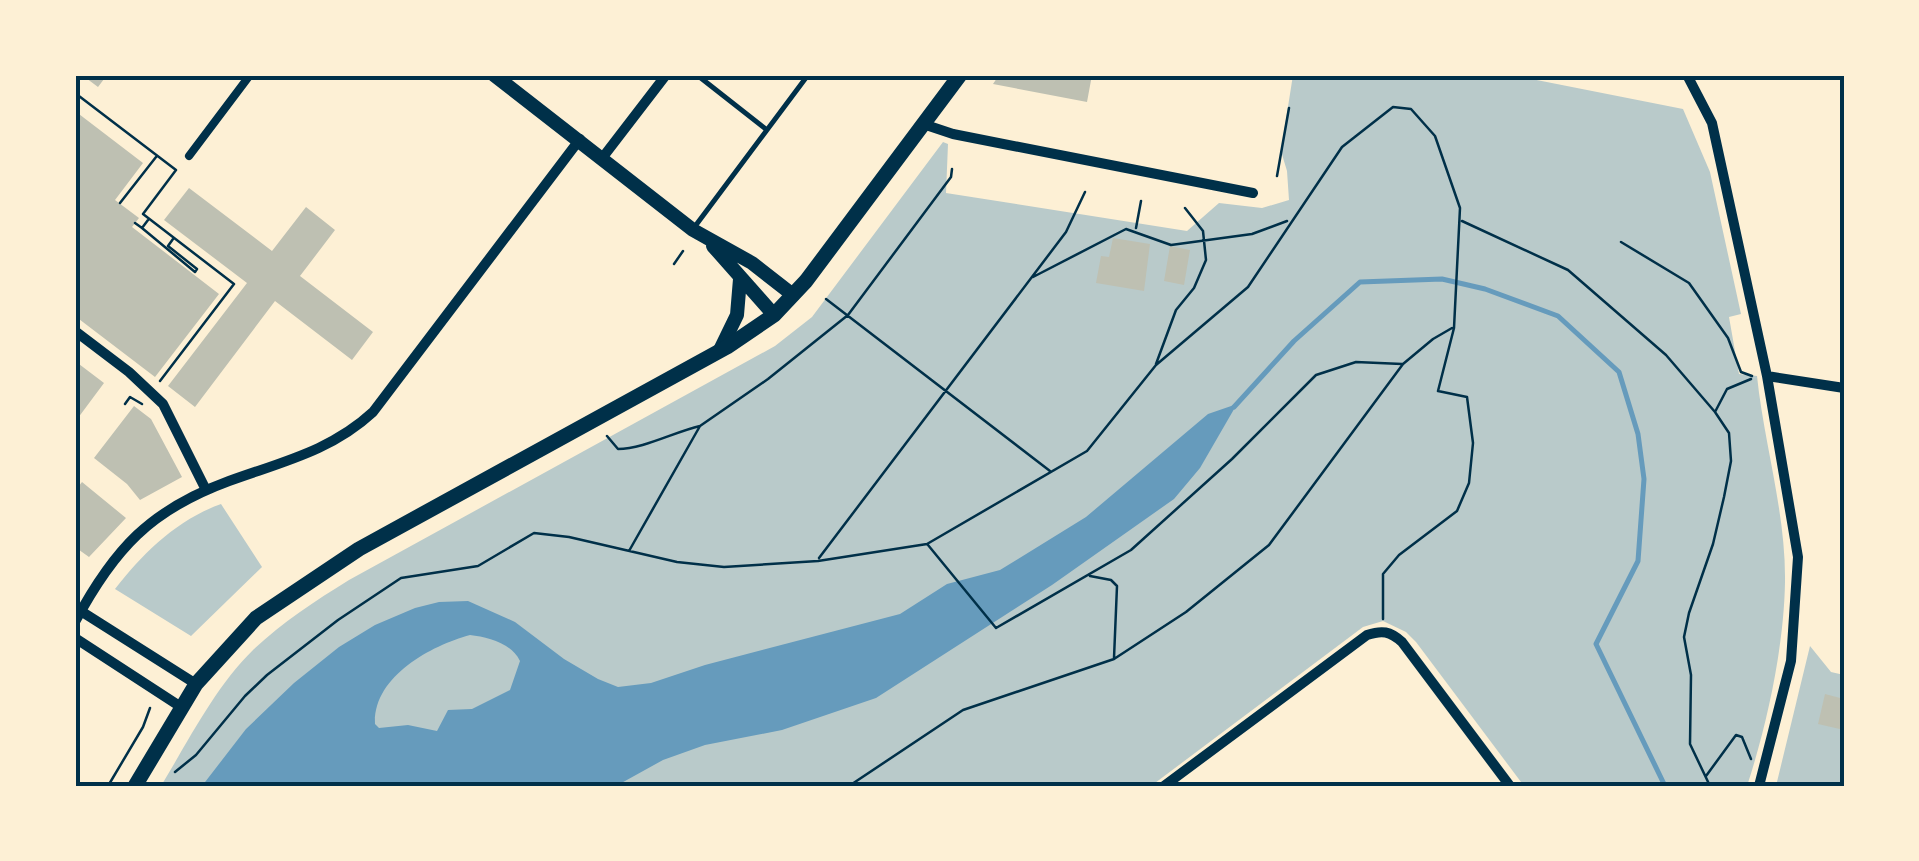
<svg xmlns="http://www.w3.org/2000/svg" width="1919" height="861" viewBox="0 0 1919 861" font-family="Raleway,sans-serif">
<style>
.green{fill:#b9caca}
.water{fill:#669bbc;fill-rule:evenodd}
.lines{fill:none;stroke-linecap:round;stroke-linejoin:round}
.stream{stroke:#669bbc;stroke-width:5}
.building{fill:#bec0b2}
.path{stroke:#003049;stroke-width:2.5}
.service{stroke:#003049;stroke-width:5}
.pedestrian{stroke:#003049;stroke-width:8}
.minor{stroke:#003049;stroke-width:10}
.tertiary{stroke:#003049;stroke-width:14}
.secondary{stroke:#003049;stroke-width:15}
.neatline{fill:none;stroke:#003049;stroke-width:4}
</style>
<rect width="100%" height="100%" fill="#fdf0d5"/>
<path class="green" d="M1293 75H1511L1683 109 1710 172 1741 314 1729 317 1739 374 1757 376C1764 444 1786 513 1785 582 1784 647 1767 725 1747 786H1524L1416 642 1406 632 1383 621 1363 627 1151 786H161C189 740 215 687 254 649 283 622 315 601 349 580L775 346 812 317 943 142 948 144 946 193 1187 231 1219 203 1262 208 1289 200 1287 171 1281 151Z
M221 504 262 567 191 636 115 589C144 552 177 520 221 504Z
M1810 646 1831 672 1844 675V786H1776Z"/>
<path class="water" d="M1237 404 1200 468 1174 499 1052 585 876 698 782 730 705 745 663 760 616 786H202L246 729 294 683 339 647 375 625 415 608 439 602 468 601 515 622 564 659 598 679 618 687 651 683 705 665 900 614 947 584 1000 570 1086 517 1208 414ZM470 635C488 637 511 643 520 661L510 690 472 709 448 710 437 731 408 725 379 728 375 724C373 677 430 646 470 635Z"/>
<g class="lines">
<path class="stream" d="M1234 407 1294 341 1360 282 1442 279 1485 289 1558 316 1619 372 1638 434 1644 479 1638 561 1596 644 1665 786"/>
</g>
<path class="building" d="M82 75H107L98 87Z
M999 75H1092L1087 102 993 84Z
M75 111 143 163 115 200 139 218 132 227 219 294 155 377 75 316Z
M189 188 272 251 306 207 335 230 300 276 373 332 352 360 275 301 195 407 168 386 247 283 164 220Z
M1113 238 1150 244 1144 291 1096 283 1101 256 1109 257Z
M1170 246 1190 250 1184 285 1164 281Z
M75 361 104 383 75 422Z
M134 406 151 419 182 477 140 500 127 484 94 458Z
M82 482 126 518 89 557 75 547V491Z
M1825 694 1844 699V730L1818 724Z"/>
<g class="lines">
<path class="path" d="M75 93 176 170 143 214 234 284 160 381
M1277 176 1289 108
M120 203 156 157
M1462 221 1568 270 1666 355 1715 412 1729 433 1731 461 1724 497 1713 544 1689 613 1684 637 1691 675 1690 744 1710 786
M135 223 142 228 148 220
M142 228 195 272 197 269 168 246 173 239
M1136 228 1141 201
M1621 242 1689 283 1728 338 1741 372 1752 376
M674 264 683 251
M1033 277 1126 229 1171 245 1252 234 1287 221
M826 299 1050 471
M1156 364 1176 310 1194 288 1206 260 1203 231 1185 208
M125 404 130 397 142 404
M1715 412 1727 389 1751 379
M607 436 618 449C643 449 674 432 700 426
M928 545 996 628 1131 550 1232 459 1316 375 1356 362 1402 364
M629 551 700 426 768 379 848 315 951 177 952 169
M819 558 1066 232 1085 192
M1090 576 1111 580 1117 586 1114 658
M175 772 196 755 245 696 267 675 338 620 401 578 478 566 534 533 569 537 677 562 724 567 818 561 927 544 1087 451 1156 365 1248 287 1342 147 1393 107 1411 109 1435 136 1460 208 1454 328 1438 391 1467 397 1473 443 1469 483 1457 511 1399 555 1383 574V619
M1706 776 1736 735 1742 737 1751 759
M108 786 143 727 150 708
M849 786 963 710 1114 659 1186 612 1269 545 1403 364 1433 339 1452 328"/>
<path class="service" d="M697 75 767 130
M693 229 808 75"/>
<path class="pedestrian" d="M189 156 250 75"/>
<path class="minor" d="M1687 75 1712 123 1767 376 1798 557 1791 661 1759 786
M923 124 953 134 1253 193
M603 157 666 75
M75 331 129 372 163 404 206 490
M1767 376 1844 388
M76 608 196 684
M75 622C114 549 150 510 229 481 281 462 331 451 373 412L580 139
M75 638 181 707
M1164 786 1367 635C1382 630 1390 631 1402 642L1510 786"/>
<path class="tertiary" d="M494 75 693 230 752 263 793 295
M713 246 774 315
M720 350 737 315 740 279"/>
<path class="secondary" d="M135 786 196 684 256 618 359 549 727 347 774 315 806 281 960 75"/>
</g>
<rect width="1919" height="861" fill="none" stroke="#fdf0d5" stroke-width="155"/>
<rect x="78" y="78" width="1764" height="706" class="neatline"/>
</svg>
